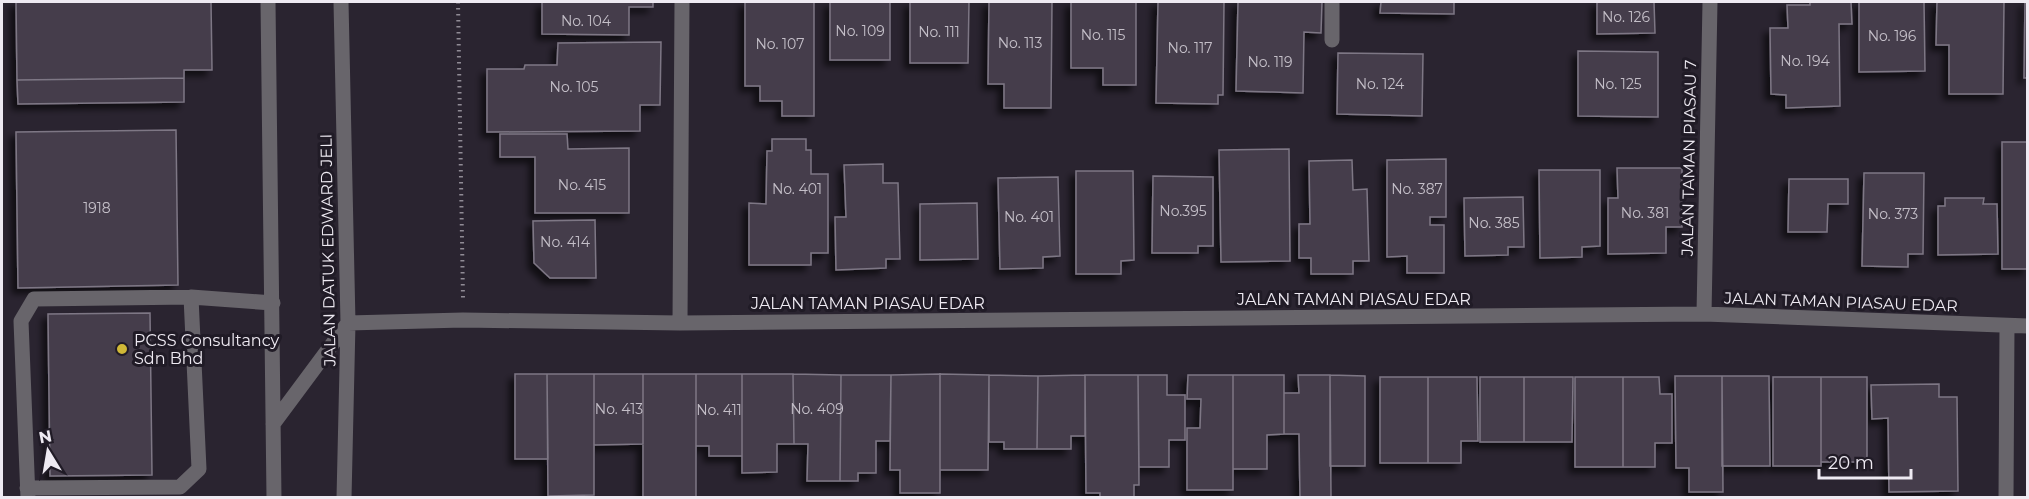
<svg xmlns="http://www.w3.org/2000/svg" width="2029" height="499" viewBox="0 0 2029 499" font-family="Montserrat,sans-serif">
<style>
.building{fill:#443e4b;stroke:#7e7785;stroke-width:1.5;filter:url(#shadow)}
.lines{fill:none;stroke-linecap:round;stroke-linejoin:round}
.path{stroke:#908b95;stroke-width:4;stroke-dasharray:1.5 4.5;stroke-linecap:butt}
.minor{stroke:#68656b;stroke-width:15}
.poi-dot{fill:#d0b837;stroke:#201b26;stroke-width:2}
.labels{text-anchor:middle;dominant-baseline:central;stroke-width:6;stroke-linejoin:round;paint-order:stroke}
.number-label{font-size:14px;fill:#c4bfc8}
.street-label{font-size:16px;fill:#eeeaf2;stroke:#201b26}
.poi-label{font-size:16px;fill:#eeeaf2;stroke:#201b26;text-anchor:start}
</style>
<defs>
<filter id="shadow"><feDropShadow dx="-5.5" dy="5.5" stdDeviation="3" flood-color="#0009"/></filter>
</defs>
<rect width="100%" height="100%" fill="#2a2430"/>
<path class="building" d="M16 2H211L212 70H184V78L17 80Z
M542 2H653V7H629V35L542 34Z
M745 2H814V116H782V101H760V86H745Z
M830 2H890V60H830Z
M910 2H969L968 63H910Z
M989 2H1052L1051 108H1004V84H988Z
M1071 2H1136V85H1103V68H1071Z
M1158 2H1224L1223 95H1218V104L1156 103Z
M1238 2H1322L1321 33 1304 32 1303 93 1236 91Z
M1381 2H1454V14L1380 13Z
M1597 2H1654L1655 33 1597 34Z
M1810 2H1851L1852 24H1839L1840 106 1786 108V95L1771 94 1770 28H1788L1787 5H1810Z
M1859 2H1924L1925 71 1859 72Z
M1937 2H2004L2003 94H1949V45H1936Z
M2025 2H2028V78H2024Z
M661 42 660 105H640V131L487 132V69H524L525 65H557L558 43Z
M1578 51 1658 52V117L1578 116Z
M1338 53 1423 54 1422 116 1337 114Z
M184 78V102L18 104 17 80Z
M176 130 178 285 18 288 16 132Z
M500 134H567L568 149 629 148V213H535V157H500Z
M772 139H806V150H811V174H828V253H811V265H749V203L766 204 767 151H772Z
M2002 142H2028V269H2002Z
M1289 149 1290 261 1221 262 1219 150Z
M1446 159V217H1430V225H1444V273H1407V256L1387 257V160Z
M1352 160 1353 190 1367 189 1369 261H1353V274H1311V258H1299V224H1310L1309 161Z
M883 164V183H898L900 259H886V268L836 270 835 217H846L844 165Z
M1617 168H1682V227H1666V253L1608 254V198H1618Z
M1539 170H1600V246L1582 247V257L1540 258Z
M1076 171H1133L1134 260 1121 261V274H1076Z
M1864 173H1924L1923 254H1908V267L1862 266Z
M1153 176 1213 177V246H1198V253H1152Z
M1058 177 1060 256 1043 257V268L1000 269 998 178Z
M1789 179H1848V204H1828L1827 232H1788Z
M1523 197 1524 247H1508V255L1465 256 1464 198Z
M1945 198H1984L1983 204H1997L1998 254 1938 255V206H1945Z
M977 203 978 259 920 260V204Z
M595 220 596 278H550L534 263 533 221Z
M150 313 152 475 50 476 48 314Z
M515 374H547L548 459H515Z
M547 374H594V495L548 496Z
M594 374H643V444L594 445Z
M643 374H696V498H643Z
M696 374H742V456H709V446H696Z
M742 374H793L794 444H777V472L742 473Z
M793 374 841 375 840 481H807L808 444H794Z
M940 374V493H900V470H890L891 375Z
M940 374 989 375 988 470H940Z
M841 375H891L890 441H876V473H858V481H840Z
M989 375 1038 376 1037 449H1004V442H989Z
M1085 375V436H1071V449H1037L1038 376Z
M1085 375H1138L1139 485H1134V498H1100V493H1086Z
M1138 375H1167V395H1185V440H1169V467H1139Z
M1188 375H1233V490H1187V428H1200L1201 399H1187Z
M1233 375H1284V434L1267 435V469H1233Z
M1298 375H1330L1331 497H1300L1299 434H1284V393H1299Z
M1330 375 1365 376V466H1330Z
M1675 376H1722L1723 492H1689V468H1676Z
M1722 376H1769L1770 466H1722Z
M1380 377H1428V463H1380Z
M1428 377H1477L1478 441H1461V463H1428Z
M1480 377H1524V442H1480Z
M1524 377H1573L1572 442H1524Z
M1575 377H1623V467H1575Z
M1623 377H1659L1660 394H1672V443H1655V467H1623Z
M1773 377H1821V466H1773Z
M1821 377H1867V462H1821Z
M1939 384V397H1957L1958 491 1889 492 1888 418 1872 419 1871 385Z"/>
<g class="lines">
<path class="path" d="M458 2 463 298"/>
<path class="minor" d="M268 2 274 498
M341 2 348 323 344 498
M1332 40V2
M1704 314 1710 2
M680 323 682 2
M273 424 348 323 463 320 680 323 1704 314 2028 326
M27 488 180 487 199 469 191 297
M28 498 21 321 34 299 191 297 273 303
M2006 498 2007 326"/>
</g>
<circle class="poi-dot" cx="122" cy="349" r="6"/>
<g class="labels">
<g class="number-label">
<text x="1626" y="17">No. 126</text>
<text x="586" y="21">No. 104</text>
<text x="860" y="31">No. 109</text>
<text x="939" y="32">No. 111</text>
<text x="1103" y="35">No. 115</text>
<text x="1892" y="36">No. 196</text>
<text x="1020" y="43">No. 113</text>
<text x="780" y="44">No. 107</text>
<text x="1190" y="48">No. 117</text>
<text x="1805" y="61">No. 194</text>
<text x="1270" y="62">No. 119</text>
<text x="1380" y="84">No. 124</text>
<text x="1618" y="84">No. 125</text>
<text x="574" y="87">No. 105</text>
<text x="582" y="185">No. 415</text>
<text x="797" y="189">No. 401</text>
<text x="1417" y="189">No. 387</text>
<text x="97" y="208">1918</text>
<text x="1183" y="211">No.395</text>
<text x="1645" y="213">No. 381</text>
<text x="1893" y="214">No. 373</text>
<text x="1029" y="217">No. 401</text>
<text x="1494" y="223">No. 385</text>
<text x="565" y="242">No. 414</text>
<text x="619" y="409">No. 413</text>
<text x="817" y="409">No. 409</text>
<text x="719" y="410">No. 411</text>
</g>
<g class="street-label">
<text transform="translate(1689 158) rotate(-89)">JALAN TAMAN PIASAU 7</text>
<text transform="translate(328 250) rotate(-91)">JALAN DATUK EDWARD JELI</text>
<text x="1354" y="299">JALAN TAMAN PIASAU EDAR</text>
<text transform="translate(1841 302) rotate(2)">JALAN TAMAN PIASAU EDAR</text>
<text x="868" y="303">JALAN TAMAN PIASAU EDAR</text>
</g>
<g class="poi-label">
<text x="134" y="340">PCSS Consultancy<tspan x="134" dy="18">Sdn Bhd</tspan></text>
</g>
</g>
<rect width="2029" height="499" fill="none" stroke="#eeeaf2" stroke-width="6"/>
<g transform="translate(48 451) rotate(349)" stroke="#201b26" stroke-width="4.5" paint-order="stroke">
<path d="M0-4.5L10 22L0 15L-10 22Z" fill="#eeeaf2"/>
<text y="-9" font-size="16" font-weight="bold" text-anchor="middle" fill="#eeeaf2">N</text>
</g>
<path d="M1819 469v9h92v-9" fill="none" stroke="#eeeaf2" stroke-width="3"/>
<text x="1828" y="469" font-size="18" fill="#eeeaf2" stroke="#201b26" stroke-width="4.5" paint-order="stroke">20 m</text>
</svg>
